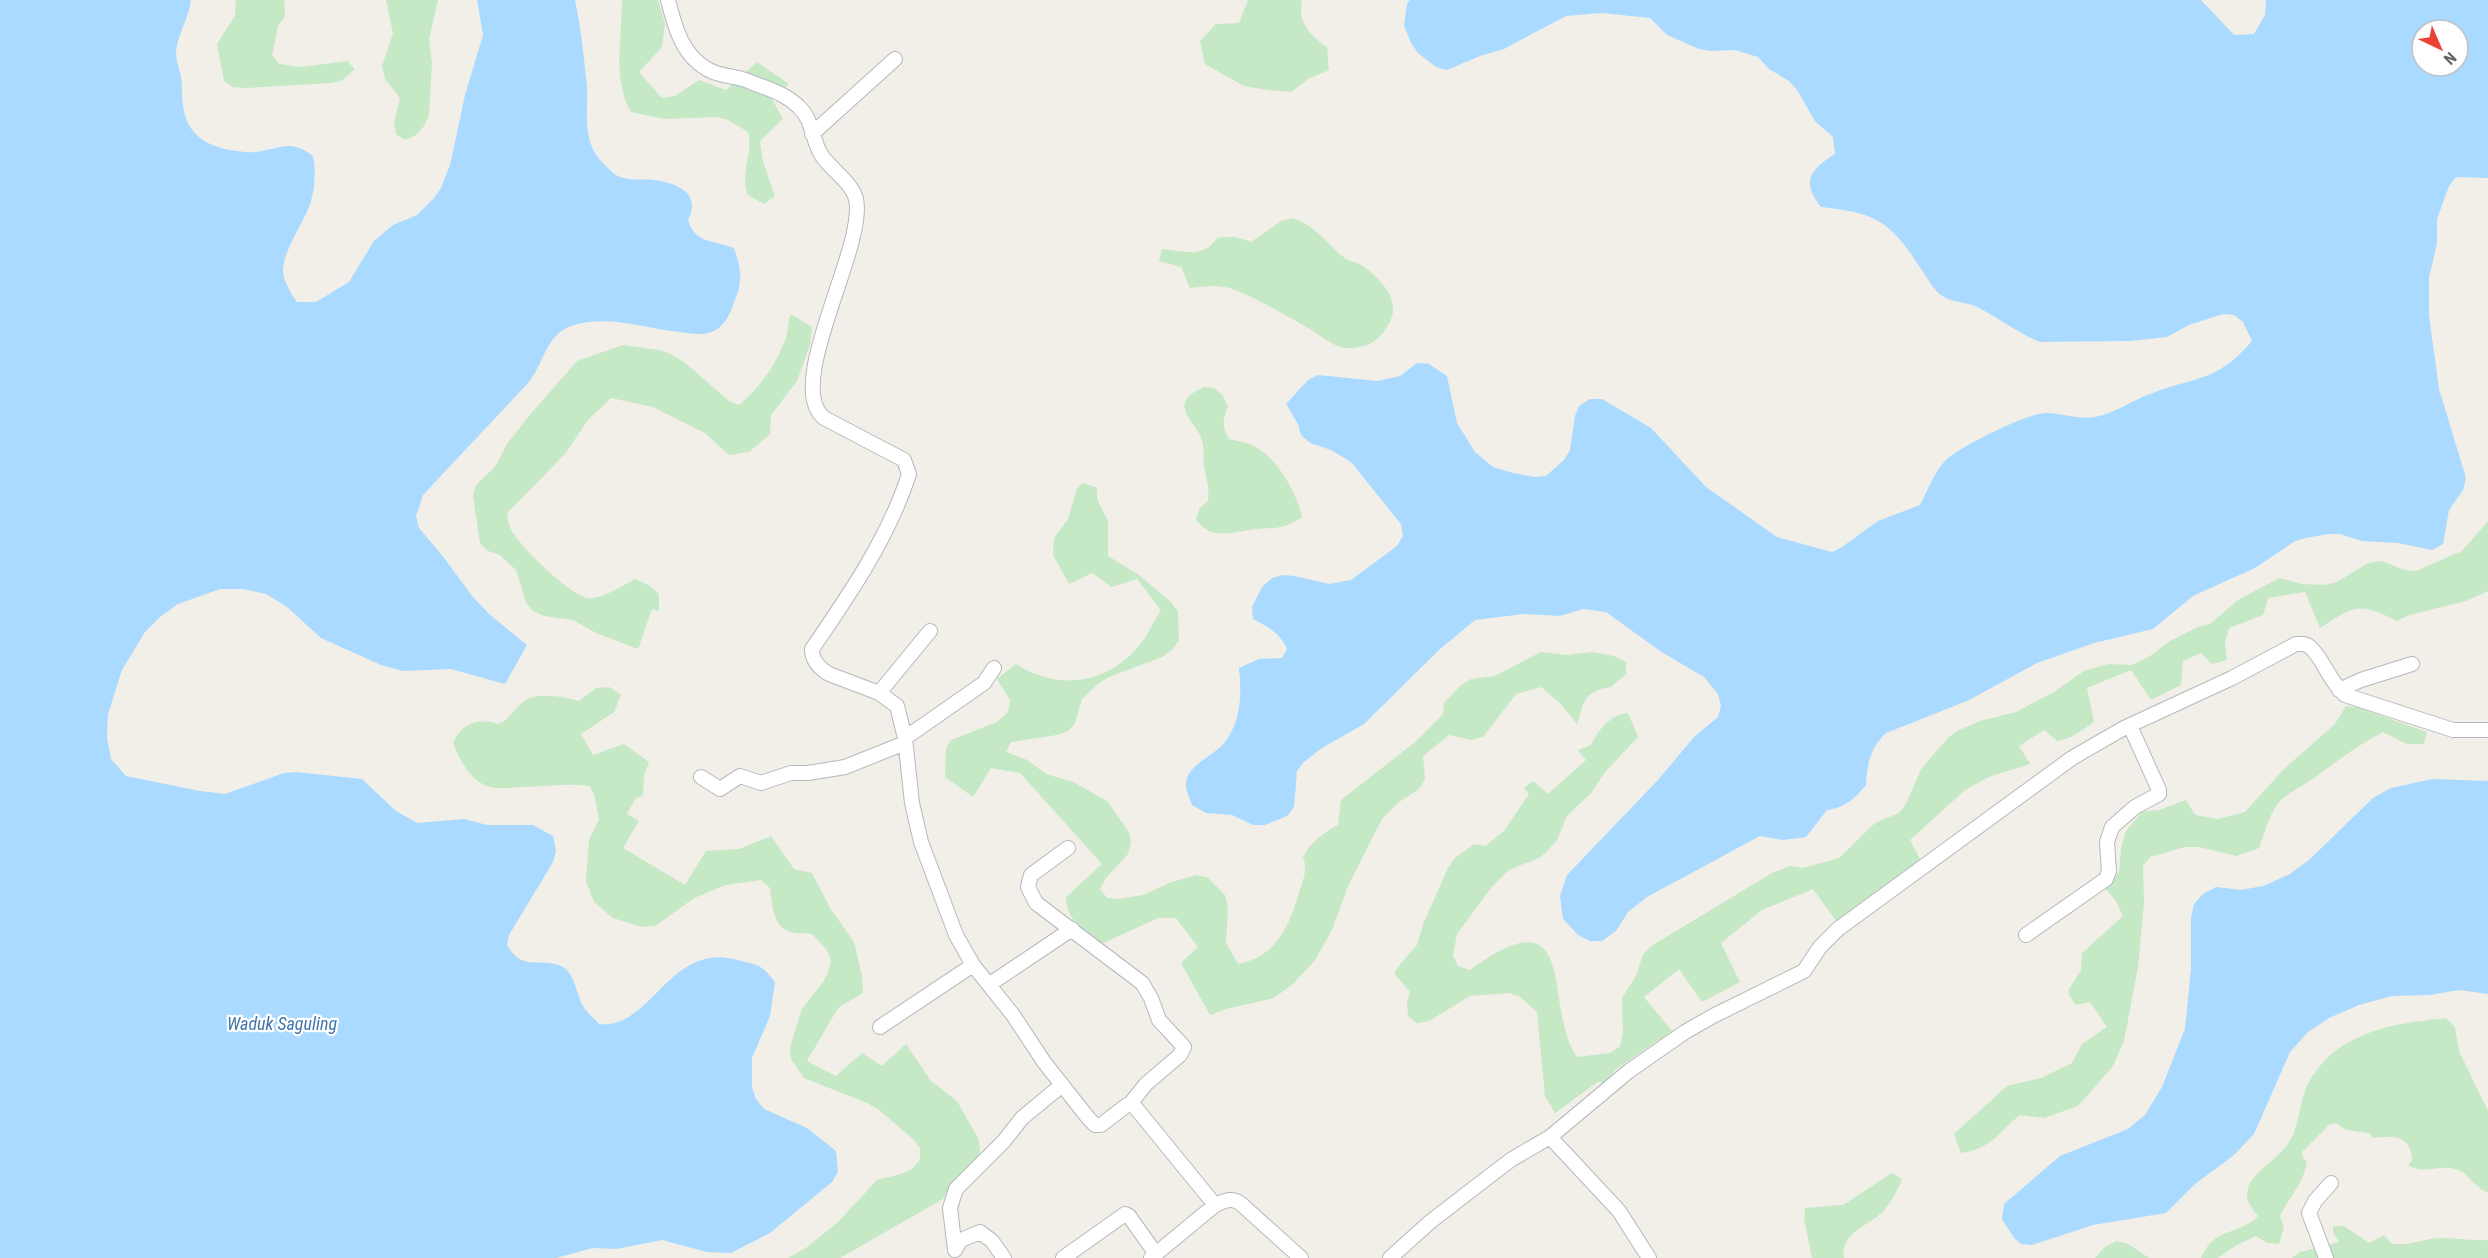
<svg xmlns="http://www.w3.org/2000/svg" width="2488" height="1258" viewBox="0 0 2488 1258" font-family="'Roboto Condensed',sans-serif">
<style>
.green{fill:#c5e8c5}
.water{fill:#aadaff;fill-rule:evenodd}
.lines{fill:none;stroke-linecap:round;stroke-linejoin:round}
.minor-casing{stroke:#b5b8bc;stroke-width:16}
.minor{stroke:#fff;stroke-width:14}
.labels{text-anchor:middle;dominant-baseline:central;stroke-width:4.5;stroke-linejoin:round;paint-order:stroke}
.water-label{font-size:18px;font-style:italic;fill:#4174aa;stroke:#fff}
</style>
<rect width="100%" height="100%" fill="#f1efe8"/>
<path class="green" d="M236 0H284L285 16 278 26 272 55 279 64 301 67 347 61 355 69 341 81 329 83 246 88 233 87 224 81 217 44 235 16Z
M386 0H438L429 39 432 64 429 115 424 126 416 135 405 140 396 134 394 122 400 98 385 79 382 66 393 33Z
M622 0H658L665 23 662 47 639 72 662 98 675 96 699 80 726 90 757 62 789 84 772 99 783 119 760 141 763 162 775 196 764 204 748 195C739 174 754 154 748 132L728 120 716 117 664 119 631 112C612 79 622 37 622 0Z
M1248 0H1302C1297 22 1310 35 1327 47L1329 70 1308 79 1291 92 1268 90 1244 86 1205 64 1200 41 1216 24 1239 23Z
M1292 218C1316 225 1327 245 1346 259 1350 261 1355 262 1359 264 1374 272 1394 292 1393 310 1393 319 1387 327 1382 334 1374 345 1358 349 1345 348 1332 346 1323 337 1313 331 1292 319 1257 298 1235 290 1220 284 1206 286 1190 288L1181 267 1159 261 1162 249C1184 251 1204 259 1217 238 1230 236 1239 237 1251 242L1281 221Z
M791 314 812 327 810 345 797 381 771 415 770 434 749 452 729 455 705 433 653 407 611 398 588 420 565 454 507 513C508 517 508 523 510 527 516 544 571 596 588 598 601 600 624 585 635 579L650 586 659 594V611L652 609 638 649 596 633 573 620 544 616 533 611 526 602 516 570 500 555 488 551 480 543 473 496 476 485 495 467 507 444 529 416 577 361 623 345 659 350 671 354 684 362 729 401 739 405C761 387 776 364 786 338 789 330 787 322 791 314Z
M1204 387 1215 388 1223 396 1228 407C1222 420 1222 427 1229 439 1236 441 1245 442 1252 445 1277 457 1296 491 1302 517 1283 530 1279 527 1257 529 1234 531 1213 542 1196 520L1199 509 1208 501C1210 487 1205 477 1204 463 1203 457 1204 450 1203 444 1198 420 1163 405 1204 387Z
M1083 483 1097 488V499L1108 521V556L1139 575 1172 603 1178 612 1179 640 1172 650 1162 657 1109 677 1099 683 1082 699 1075 723 1068 731 1057 735 1011 742 1006 752 1027 760 1046 774 1073 782 1107 801 1129 832 1131 843 1128 854 1105 879 1100 889 1107 898 1119 899 1143 895 1172 882 1197 875 1208 878 1225 895 1228 907 1226 943 1238 964C1276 957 1289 927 1299 893 1303 880 1308 870 1303 857 1311 842 1323 833 1338 825L1341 800 1414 743 1443 714 1444 703 1461 685 1471 679 1495 676 1541 652 1567 655 1591 652 1614 656 1626 662V674L1611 687 1600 689 1589 695 1583 704 1577 724 1560 703 1541 687 1516 694 1483 737 1472 740 1449 735 1423 756 1425 779 1419 789 1399 802 1382 819 1348 886 1332 930 1315 960 1293 984 1274 998 1226 1009 1210 1015 1181 963 1198 947 1176 918H1158L1101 944C1084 932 1066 920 1066 897L1102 864 1020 773 991 768 973 797 945 777 946 748 951 740 997 722 1008 712 1010 700 997 679 1016 664C1059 692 1110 684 1142 642 1149 632 1155 620 1161 610L1137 579 1112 587 1092 573 1069 584 1053 555 1054 538 1068 519 1077 489Z
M2488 521V591L2466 601 2409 615 2397 621C2359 602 2355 605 2320 628L2305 592 2268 598 2263 615 2229 628 2225 643 2227 660 2212 664 2201 653 2183 661 2181 685 2151 700 2131 670 2087 688 2094 722C2083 730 2071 739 2057 741L2044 730 2019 746 2030 764 1989 777 1965 790 1910 840 1920 859 1836 921 1813 889 1762 910 1721 943 1740 982 1702 1002 1679 969 1644 997 1672 1031 1616 1069 1603 1084 1599 1081 1555 1113 1545 1096 1537 1012 1520 997 1509 993 1470 996 1429 1021 1417 1023 1408 1016 1407 1003 1410 992 1394 973 1401 963 1417 945 1424 922 1448 868 1455 858 1474 844 1485 846 1504 831 1529 794 1524 788 1533 781 1548 794 1586 760 1578 750 1591 745C1599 729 1610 715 1628 713L1638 737 1605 772 1592 792 1567 816 1557 840 1549 849 1541 857 1509 870 1491 888 1457 934 1453 956 1458 966 1470 970C1582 888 1542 1009 1577 1057L1610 1053 1620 1046 1623 1034 1622 998 1636 976 1643 954 1653 945 1772 873 1790 866 1803 868 1839 858 1875 823 1899 813 1906 804 1921 769 1948 738 1957 731 1980 721 2016 712 2054 692 2084 671 2108 664 2132 665 2150 656 2170 641 2198 627 2210 624 2238 600 2279 578 2302 584 2325 585 2337 582 2368 563 2382 561 2404 570 2416 571 2462 551Z
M609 687 621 695 614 712 581 734 593 755 624 744 649 762 644 776 643 795 635 799 627 814 639 821 623 848 685 885 706 851 739 849 771 836 794 869 812 873 830 908 854 942 862 976 863 993 838 1008 807 1061 836 1076 862 1053 882 1066 906 1044 931 1081 957 1101 979 1140 980 1153 953 1181 943 1199 840 1258H788L806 1248 838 1222 877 1180 901 1174 912 1169 920 1160V1148L913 1139 878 1109 867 1103 804 1078 791 1059 790 1047 802 1009 823 982 828 972 831 960 827 950 812 934C805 933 794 934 788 931 772 924 772 902 770 888L761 880 726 885 694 898 655 926 642 927 613 918 594 902 586 881 589 840 599 820 595 797 590 786C568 783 547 786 524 787 512 787 499 790 487 786 470 780 459 759 453 743 461 723 479 718 498 724 511 719 513 710 523 702 535 691 565 697 579 701L596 688Z
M2346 706 2357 707 2427 732 2424 744H2407L2383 732C2358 745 2337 761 2314 778 2302 787 2286 793 2277 805 2268 817 2264 835 2259 848L2236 856 2199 847H2185L2150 857 2143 866 2144 903 2138 967 2124 1041 2113 1066 2078 1106 2044 1118 2020 1115C1999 1132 1991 1149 1961 1153L1954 1134 2007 1086 2041 1078 2072 1063 2082 1044 2107 1027 2090 1002 2076 1005 2069 995V989L2081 970 2082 953 2123 916 2116 901 2105 888 2119 872 2121 848 2126 831 2142 812 2159 810 2186 800 2195 815 2218 819 2245 812 2284 769 2335 724Z
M2446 1018 2455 1027 2459 1051 2488 1111V1192C2476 1190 2470 1174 2458 1170 2441 1163 2424 1176 2408 1165L2412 1161C2412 1135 2392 1135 2373 1138L2369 1133 2346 1130 2336 1123 2330 1124 2302 1152 2303 1158 2307 1162C2303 1185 2290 1195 2280 1216L2284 1227 2279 1244 2267 1243 2256 1236 2235 1246 2218 1258H2201C2204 1253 2207 1246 2211 1242 2225 1230 2245 1230 2258 1216 2251 1207 2245 1201 2248 1188 2252 1173 2278 1159 2288 1144 2299 1128 2299 1106 2306 1088 2312 1074 2325 1058 2338 1049 2374 1025 2405 1023 2446 1018Z
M1892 1173 1902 1179C1898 1190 1892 1200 1885 1209 1871 1226 1840 1231 1844 1258H1812L1804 1219 1805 1208 1843 1205Z
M2333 1226H2344L2369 1243 2384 1235 2392 1244C2409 1246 2423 1239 2440 1238 2455 1238 2471 1241 2488 1240V1258H2292L2300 1252 2339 1242 2333 1232Z
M2116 1241 2128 1244 2149 1258H2095L2105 1247Z"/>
<path class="water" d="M0 0H191C189 18 177 35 176 53 176 64 182 74 182 85 181 119 190 141 225 149 235 151 248 153 257 152 282 148 291 139 313 156 316 173 315 191 309 207 302 225 282 253 283 272 284 282 291 294 297 302H316L349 282 374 241 393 225 417 215 434 198 441 188 450 165 465 95 483 35 477 0H575C581 28 584 58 587 87 588 107 584 128 592 147 595 156 605 165 612 172 625 184 645 177 660 181 683 185 700 197 688 220 695 244 714 240 734 248 742 272 743 281 733 305 729 317 723 328 711 332 701 336 689 333 679 332 644 328 605 314 571 326 545 336 544 364 528 383L423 495 416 516 419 528 445 559 472 596 489 614 527 645 505 684 451 669 403 671 381 665 321 638 287 607 266 594 243 589H220L178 604 160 617 145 632 122 670 108 714 107 737 111 759 126 776 200 791 225 794 284 773 296 772 362 779 396 811 417 823 464 819 487 825H533L553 836 556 851 553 862 509 935 507 945C522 972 539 957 561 966 575 972 576 994 583 1006 587 1013 594 1018 599 1024 652 1030 669 941 737 960 758 965 761 964 775 982L770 1016 752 1058V1087L756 1099 764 1109 807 1128 836 1151 838 1172 832 1182 770 1233 731 1253 707 1252 662 1240 616 1249 593 1248 556 1258H0Z
M1410 0H2201L2234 35 2254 34 2265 15 2266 0H2488V178L2456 177 2449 186 2437 219V243L2429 278V315L2439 389 2466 478 2463 490 2449 510 2443 544 2432 550 2398 543 2362 541 2340 534H2328L2306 538 2295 541 2255 568 2193 596 2153 629 2094 643 2037 663 1967 701 1886 733C1870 748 1867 764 1866 785 1854 799 1846 807 1827 810L1806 837 1783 840 1760 836 1647 897 1628 912 1616 931 1602 941H1590L1578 935 1563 919 1560 896 1567 875 1658 780 1694 737 1718 717 1721 706 1718 694 1704 677 1660 651 1606 612 1583 609 1560 616 1524 614 1475 620 1439 650 1364 724 1322 748 1304 762 1297 771 1294 807 1287 816 1265 825H1253L1232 815 1206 813 1192 805C1190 799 1185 789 1186 783 1187 765 1214 756 1224 743 1241 722 1242 694 1239 668L1259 659 1282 658 1287 649C1280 633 1268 627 1253 619L1252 607 1262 587 1272 578 1283 575 1294 576 1329 584 1351 580 1397 546 1403 536 1401 524 1351 462 1331 450 1310 443 1301 435 1298 424 1286 404 1308 380 1318 375 1377 381 1400 376 1417 363 1429 364 1447 376 1457 423 1475 452 1493 467 1513 473 1535 477 1546 476 1564 460 1570 450 1575 416 1579 406 1590 399H1602L1651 428 1706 487 1777 537 1832 552 1842 547 1878 521 1920 505C1927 492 1934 473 1944 462 1956 448 2028 413 2046 413 2061 413 2080 420 2095 417 2115 413 2131 401 2150 394 2196 376 2216 383 2252 341L2243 322 2234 315 2223 314 2189 325 2167 337 2130 341 2040 342C2018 333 2000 319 1979 308 1969 302 1954 303 1944 297 1933 291 1928 278 1921 269 1890 221 1877 213 1821 207 1800 181 1811 169 1835 154L1833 137 1815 121 1797 90 1789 81 1769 69 1758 57 1735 50 1711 51 1699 49 1667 35 1650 18 1602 13 1566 16 1504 49 1480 56 1447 70 1436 67 1418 53 1411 43 1404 26 1407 4ZM2422 30H2458V66H2422Z
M2432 779 2488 781V994L2459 990 2430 995 2392 996 2359 1005 2329 1018 2308 1032 2290 1052 2254 1134 2234 1155 2195 1184 2166 1213 2093 1225 2032 1245 2021 1244 2014 1238 2002 1219 2004 1204 2060 1156 2128 1129 2145 1115 2162 1087 2185 1029 2191 969V917L2194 904 2203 894 2216 887 2241 890 2263 886 2290 874 2309 860 2373 798 2391 788Z"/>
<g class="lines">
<g class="minor-casing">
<path id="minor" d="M668 0C675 28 683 58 711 71 721 76 732 76 742 79 750 81 757 85 764 87 777 92 789 97 799 107 813 120 812 141 822 156 831 169 852 183 856 199 867 246 783 385 824 418L904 460 909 474C889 537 849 595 812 649 812 661 819 668 829 674L879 693 897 706 905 738 912 803 921 842 956 935 973 965 1013 1015 1044 1062 1089 1119 1095 1125H1101L1127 1105 1130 1104 1135 1107 1215 1205C1225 1201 1230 1197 1240 1203L1301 1258
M812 134 895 59
M2339 690 2361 680 2412 664
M879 693 930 631
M905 738 984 683 994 668
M701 777 720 789 740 776 761 783 791 773H808L845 767 905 743
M1068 848 1031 875 1028 887 1036 903 1142 983 1151 998 1159 1020 1184 1047 1180 1055 1146 1084 1130 1104
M2026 935 2106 879 2109 871 2107 842 2112 827 2135 807 2159 794V790L2130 726
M990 984 1072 929
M880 1027 973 965
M1550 1137 1619 1211 1649 1258
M955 1250 950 1208 956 1189 1004 1141 1022 1118 1062 1085
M955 1250 961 1240 980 1232 992 1241 1004 1258
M1063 1258 1125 1214 1129 1216 1156 1254
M1151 1258 1215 1205
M1390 1258 1430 1222 1487 1178 1512 1159 1550 1137 1629 1071 1685 1032 1713 1016 1804 971 1820 947 1838 929 2072 758 2124 728 2232 678 2296 644C2301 644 2306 643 2310 647 2323 658 2329 681 2345 695L2453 730H2488
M2326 1258 2309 1213 2315 1201 2331 1183"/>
</g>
<use href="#minor" class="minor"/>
</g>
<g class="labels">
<g class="water-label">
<text x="282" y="1023">Waduk Saguling</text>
</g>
</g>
<g transform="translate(2440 48) rotate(136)"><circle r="28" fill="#ffffff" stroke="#bfc1c3" stroke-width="1.5"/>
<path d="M0-4.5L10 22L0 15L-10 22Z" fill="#ea4335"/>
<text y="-9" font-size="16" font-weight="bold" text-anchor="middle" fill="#5f6368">N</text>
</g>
</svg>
